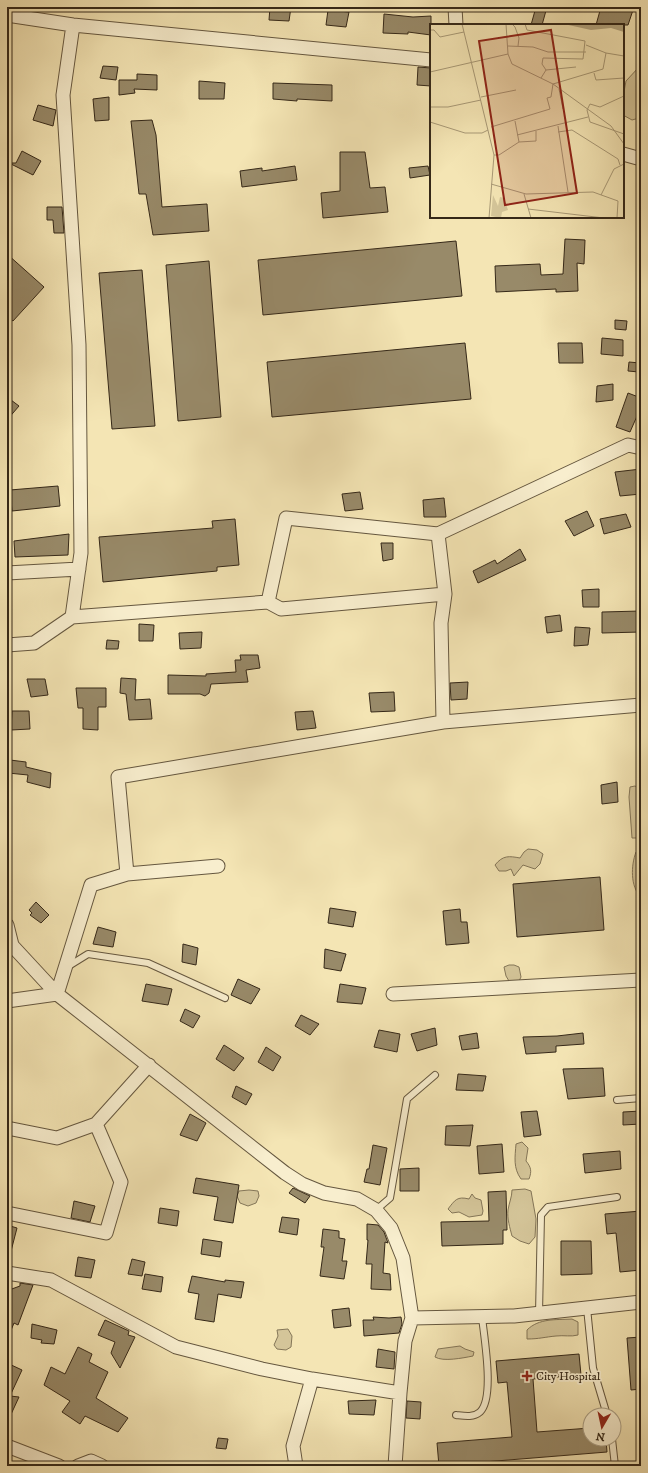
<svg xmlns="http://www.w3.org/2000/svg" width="648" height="1473" viewBox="0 0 648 1473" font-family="'IM FELL DW Pica',serif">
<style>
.green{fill:#d4c599;stroke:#847658}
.building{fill:#988a69;stroke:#352818}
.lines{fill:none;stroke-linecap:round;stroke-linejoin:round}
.lane-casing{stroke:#65573f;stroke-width:8}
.street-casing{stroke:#65573f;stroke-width:15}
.lane{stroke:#f8eece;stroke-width:6}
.street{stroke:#f8eece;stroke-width:13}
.poi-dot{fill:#8f2418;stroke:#f8eece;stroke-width:1.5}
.labels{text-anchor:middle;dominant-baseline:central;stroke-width:3.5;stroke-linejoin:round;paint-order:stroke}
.poi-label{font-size:12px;fill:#352818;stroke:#f8eece;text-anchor:start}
.inset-road{fill:none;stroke:#a89976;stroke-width:1}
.view{fill:#8f2418;fill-opacity:0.15;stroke:#8f2418;stroke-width:2}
.inset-edge{fill:none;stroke:#352818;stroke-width:2}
</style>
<rect width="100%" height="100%" fill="#f4e5b4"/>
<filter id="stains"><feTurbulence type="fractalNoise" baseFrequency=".005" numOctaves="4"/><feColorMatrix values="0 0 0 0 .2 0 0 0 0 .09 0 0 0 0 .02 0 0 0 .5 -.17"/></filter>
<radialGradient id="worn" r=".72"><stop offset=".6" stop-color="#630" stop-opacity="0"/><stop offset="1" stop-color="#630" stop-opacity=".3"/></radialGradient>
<path class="green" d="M639 67 641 70V128L639 118 632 120 623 115V97L626 81Z
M635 786 641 789V837L640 838H632L629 797 630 787Z
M528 849 537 850 543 854 540 864 535 869 523 865 514 876 511 869 506 871H499L495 865C503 855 509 856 520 858L524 852Z
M636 852H641V915V897C630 887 631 865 636 852Z
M509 965H514L519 967 521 977 519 981H509L506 976 504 967Z
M522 1142 528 1148 526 1161C531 1167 532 1171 529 1179H521C513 1168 515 1157 516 1144Z
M525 1189 531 1191 536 1219 535 1237 529 1244 520 1241 512 1236C510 1228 507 1219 508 1210 509 1203 512 1197 512 1190Z
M249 1190 258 1191 259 1196 256 1203 248 1206 240 1203 237 1196 239 1191Z
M472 1194 475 1198 481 1200 483 1211 482 1215 469 1217 459 1212 452 1213 448 1209C455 1200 457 1196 469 1199Z
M572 1319 578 1322V1335C571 1337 564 1335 556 1336 545 1337 539 1339 527 1339V1330C539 1318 556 1320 572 1319Z
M288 1329 292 1336 291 1347 286 1350 277 1349 274 1345 278 1336 277 1330Z
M460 1346 465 1349 474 1352 473 1356C463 1358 443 1362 435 1357L438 1349Z"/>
<path class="building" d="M270 7H291L289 21 269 20Z
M536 7H547L542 25H531Z
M601 7H634L628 25H596Z
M328 10 349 12 346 27 326 25Z
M384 14 413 17 431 16V35L408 32V34L383 33Z
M103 66 118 67 116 80 100 78Z
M418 67 431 68V86L417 85Z
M137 74 157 75V90L134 89 135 93 119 95V80H137Z
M199 81 225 83 224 99H199Z
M273 83 332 85V101L297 99V101L273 99Z
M109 97V120L95 121 93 99Z
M38 105 56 110 53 126 33 120Z
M152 120 156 135 162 207 207 204 209 231 153 235 146 194H139L131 121Z
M22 151 41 161 33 175 9 163H16Z
M340 152H365L370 188 385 187 388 212 323 218 321 193 340 191Z
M295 166 297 180 242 187 240 171 262 168V171Z
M428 166 430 175 410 178 409 168Z
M47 207H62L64 233H54L53 220H47Z
M565 239 585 240 584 264 577 263 578 291 556 292V289L496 292 495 266 540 264 541 275 563 274Z
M456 241 462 296 263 315 258 260Z
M7 254 44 287 13 321 7 317Z
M209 261 221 417 178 421 166 265Z
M142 270 155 426 112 429 99 273Z
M615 320 627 321 626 330 615 329Z
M602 338 623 340V356L601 354Z
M465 343 471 399 272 417 267 362Z
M558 343H582L583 363H559Z
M629 362 640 363 639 372 628 371Z
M613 384V400L596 402 597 386Z
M628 393 641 398V407L630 432 616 427Z
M7 397 19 406 7 420Z
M641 469V494L620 496 615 472Z
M58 486 60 506 12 511 10 490Z
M360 492 363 509 345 511 342 494Z
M444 498 446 517H424L423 500Z
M587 511 594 526 574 536 565 521Z
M626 514 631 527 604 534 600 519Z
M235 519 239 565 217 567V571L103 582 99 537 213 528 212 521Z
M69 534 68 555 15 557 14 541Z
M381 543H393V559L383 561Z
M520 549 526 560 478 583 473 571 495 560 497 564Z
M599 589V607H583L582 590Z
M641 611V632L602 633V612Z
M560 615 562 631 547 633 545 617Z
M139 624 154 625 153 641H139Z
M575 627 590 628 588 645 574 646Z
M202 632 201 648 180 649 179 633Z
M107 640 119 641 118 649H106Z
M240 655H258L260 668 246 670 248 682 211 684 209 693 205 696 200 694H168V675L206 676V674L236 672 235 660H241Z
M121 678 136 679 135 700 150 699 152 719 129 720 126 694 120 693Z
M27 679H45L48 695 31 697Z
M468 682 467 699 451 700 450 683Z
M76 688H106V707H98V730L83 729V708H78Z
M394 692 395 711 371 712 369 693Z
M12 711H29L30 729 11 730Z
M313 711 316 728 297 730 295 712Z
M10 760 26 762V767L51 773 50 788 27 782 28 775 8 773Z
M617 782 618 802 602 804 601 785Z
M600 877 604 930 517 937 513 884Z
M36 902 49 915 41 923 30 915 32 913 29 910Z
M330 908 356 912 353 927 328 923Z
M460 909 461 922H467L469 943 446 945 443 911Z
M98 927 116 932 113 947 93 944Z
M183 944 198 948 196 965 182 962Z
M325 949 346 954 341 971 324 968Z
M238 979 260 989 251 1004 231 995Z
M146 984 172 989 168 1005 142 1001Z
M340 984 366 988 362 1004 337 1002Z
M185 1009 200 1016 193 1028 180 1021Z
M301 1015 319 1024 310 1035 295 1026Z
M435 1028 437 1045 417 1051 411 1034Z
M379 1030 400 1034 397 1052 374 1047Z
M477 1033 479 1048 462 1050 459 1036Z
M583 1033 584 1044 556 1046V1052L526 1054 523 1037 557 1036Z
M224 1045 244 1058 234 1071 216 1059Z
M266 1047 281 1057 273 1071 258 1062Z
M603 1068 605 1096 568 1099 563 1069Z
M458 1074 486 1076 483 1091 456 1090Z
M236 1086 252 1094 246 1105 232 1097Z
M537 1111 541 1135 524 1137 521 1112Z
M641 1111V1124L623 1125V1112Z
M190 1114 206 1123 197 1141 180 1135Z
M473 1125 470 1146 445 1145 446 1126Z
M502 1144 504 1172 479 1174 477 1146Z
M373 1145 387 1148 380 1185 364 1182 367 1169H369Z
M620 1151 621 1169 585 1173 583 1154Z
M419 1168V1191H400V1169Z
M196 1178 239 1185 233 1223 214 1220 218 1197 193 1193Z
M293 1188 310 1196 305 1203 289 1193Z
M506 1191 507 1230H503V1244L442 1246 441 1222 489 1221 488 1192Z
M74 1201 95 1206 90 1222 71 1218Z
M160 1208 179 1211 177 1226 158 1223Z
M641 1211V1270L620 1272 616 1233 607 1234 605 1214Z
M282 1217 299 1219 297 1235 279 1232Z
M367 1224 378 1225 384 1232 388 1243 385 1242 383 1273 390 1274 391 1290 371 1289 372 1264H366L368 1240H367Z
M7 1225 17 1228 10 1255H7Z
M323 1229 339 1231V1238L345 1239 342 1261H347L344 1279 320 1276 324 1247H321Z
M203 1239 222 1242 220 1257 201 1254Z
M561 1241H591L592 1274 561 1275Z
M78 1257 95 1260 91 1278 75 1276Z
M132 1259 145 1262 142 1276 128 1274Z
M145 1274 163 1277 161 1292 142 1289Z
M192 1276 225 1282V1280L244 1282 241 1298 218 1294 214 1322 195 1319 199 1294 188 1292Z
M20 1283 33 1285 18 1325 14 1323 7 1340V1295L9 1290 20 1286Z
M349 1308 351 1326 334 1328 332 1310Z
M373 1317 389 1318 401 1317 402 1324 399 1333 364 1336 363 1320H374Z
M105 1320 129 1331 128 1335 135 1337 120 1368 111 1353 115 1342 98 1335Z
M32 1324 57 1330 54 1344 41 1343 42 1340 31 1338Z
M641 1337V1389L631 1390 627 1338Z
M78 1347 92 1354 89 1362 108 1372 96 1398 128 1418 118 1432 85 1416 80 1424 62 1412 70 1401 44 1385 51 1367 65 1374Z
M378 1349 395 1352 394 1369 376 1367Z
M579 1354 581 1375 533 1379 537 1432 590 1428V1439H606L607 1452 459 1464V1466H439L437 1443 512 1437 507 1382 498 1383 496 1361Z
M7 1363 22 1370 10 1396 19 1397 7 1423Z
M376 1400 374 1415 349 1414 348 1401Z
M407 1401 421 1402 420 1419 406 1418Z
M218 1438 228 1439 226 1449 216 1448Z"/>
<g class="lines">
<g class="lane-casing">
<path id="lane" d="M67 967 88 954 148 963 225 998
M617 1100 641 1098
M376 1210 390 1198 407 1099 435 1075
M587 1308 593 1368 607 1415
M539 1314 541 1215 548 1207 617 1197
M456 1415C464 1416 473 1418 480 1412 495 1398 484 1337 482 1317
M612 1439 615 1466"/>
</g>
<g class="street-casing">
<path id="street" d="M455 7 456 25
M7 15 73 25 431 60
M623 154 641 159
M438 534 445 594 441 623 443 722
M7 573 79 569
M268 602 286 518 438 534 628 445 641 448
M72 617 81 553 79 345 63 95 73 25
M7 645 34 643 72 617 268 602 281 609 445 594
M127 874 218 866
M7 925 12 945
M7 940 57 994 285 1173 302 1184 324 1193 357 1199 376 1210 391 1228 403 1258 412 1318 405 1341 400 1393 395 1466
M393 994 641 980
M7 1001 57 994 91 885 127 874 118 777 443 722 641 705
M7 1128 57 1138 96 1124
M7 1213 106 1233 121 1182 96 1124 149 1065
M7 1273 51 1280 176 1347 262 1369 312 1379 400 1393
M412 1318 514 1316 641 1302
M7 1446 59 1466
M78 1466 91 1461 102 1466
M296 1466 293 1446 312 1379"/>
</g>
<use href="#lane" class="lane"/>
<use href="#street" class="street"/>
</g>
<path class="poi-dot" d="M525 1370h4v4h4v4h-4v4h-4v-4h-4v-4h4z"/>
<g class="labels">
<g class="poi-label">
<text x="536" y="1376">City Hospital</text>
</g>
</g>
<g transform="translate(430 24)">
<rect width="194" height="194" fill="#f4e5b4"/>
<path d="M63 171 68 182 70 173 74 174 78 186 72 188 71 194 61 192Z" fill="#d4c599"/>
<path d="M134 0H194V8L181 4 161 6Z" fill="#b3a57f"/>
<path class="inset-road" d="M32 0 64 131 59 194M76 0 78 30 82 40 123 60 181 102 194 120M82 0 85 3 89 14 88 22M95 0 97 6 155 17 153 35 113 34 112 40 116 46 111 54M0 6H4L10 13 34 8M156 21 176 29 194 32M78 22 103 23 118 28H156M116 46 146 43M0 48 78 30M164 49 166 56 194 54M129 65 133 85M194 72 170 83 160 80 157 86 160 98 194 110M51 73 86 66M0 83H18L51 76M85 97 89 118M0 98 35 109H52L58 106M128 102 138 168M61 103 120 85 117 74 121 73 123 60 173 45 176 29M128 108 142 106 188 135 190 141M87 111 158 93M64 131H69L89 118 106 117V107M61 160 96 170 163 168 188 177 187 194M94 170 101 194M171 171 184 145 194 140M98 185 174 194"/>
<path class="view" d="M121 6 147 169 75 181 49 17Z"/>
<rect width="194" height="194" class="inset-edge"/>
</g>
<rect width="648" height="1473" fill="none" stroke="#f4e5b4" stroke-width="24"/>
<rect x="8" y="8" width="632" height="1457" fill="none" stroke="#352818" stroke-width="2"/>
<rect x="12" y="12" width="624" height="1449" fill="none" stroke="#352818"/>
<g transform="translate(602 1427) rotate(189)"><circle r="19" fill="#f8eece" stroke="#aa9f85"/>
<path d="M0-3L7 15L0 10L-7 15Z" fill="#8f2418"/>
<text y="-6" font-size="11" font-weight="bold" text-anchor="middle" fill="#352818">N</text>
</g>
<rect width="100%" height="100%" filter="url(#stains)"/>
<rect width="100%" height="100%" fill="url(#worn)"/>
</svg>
